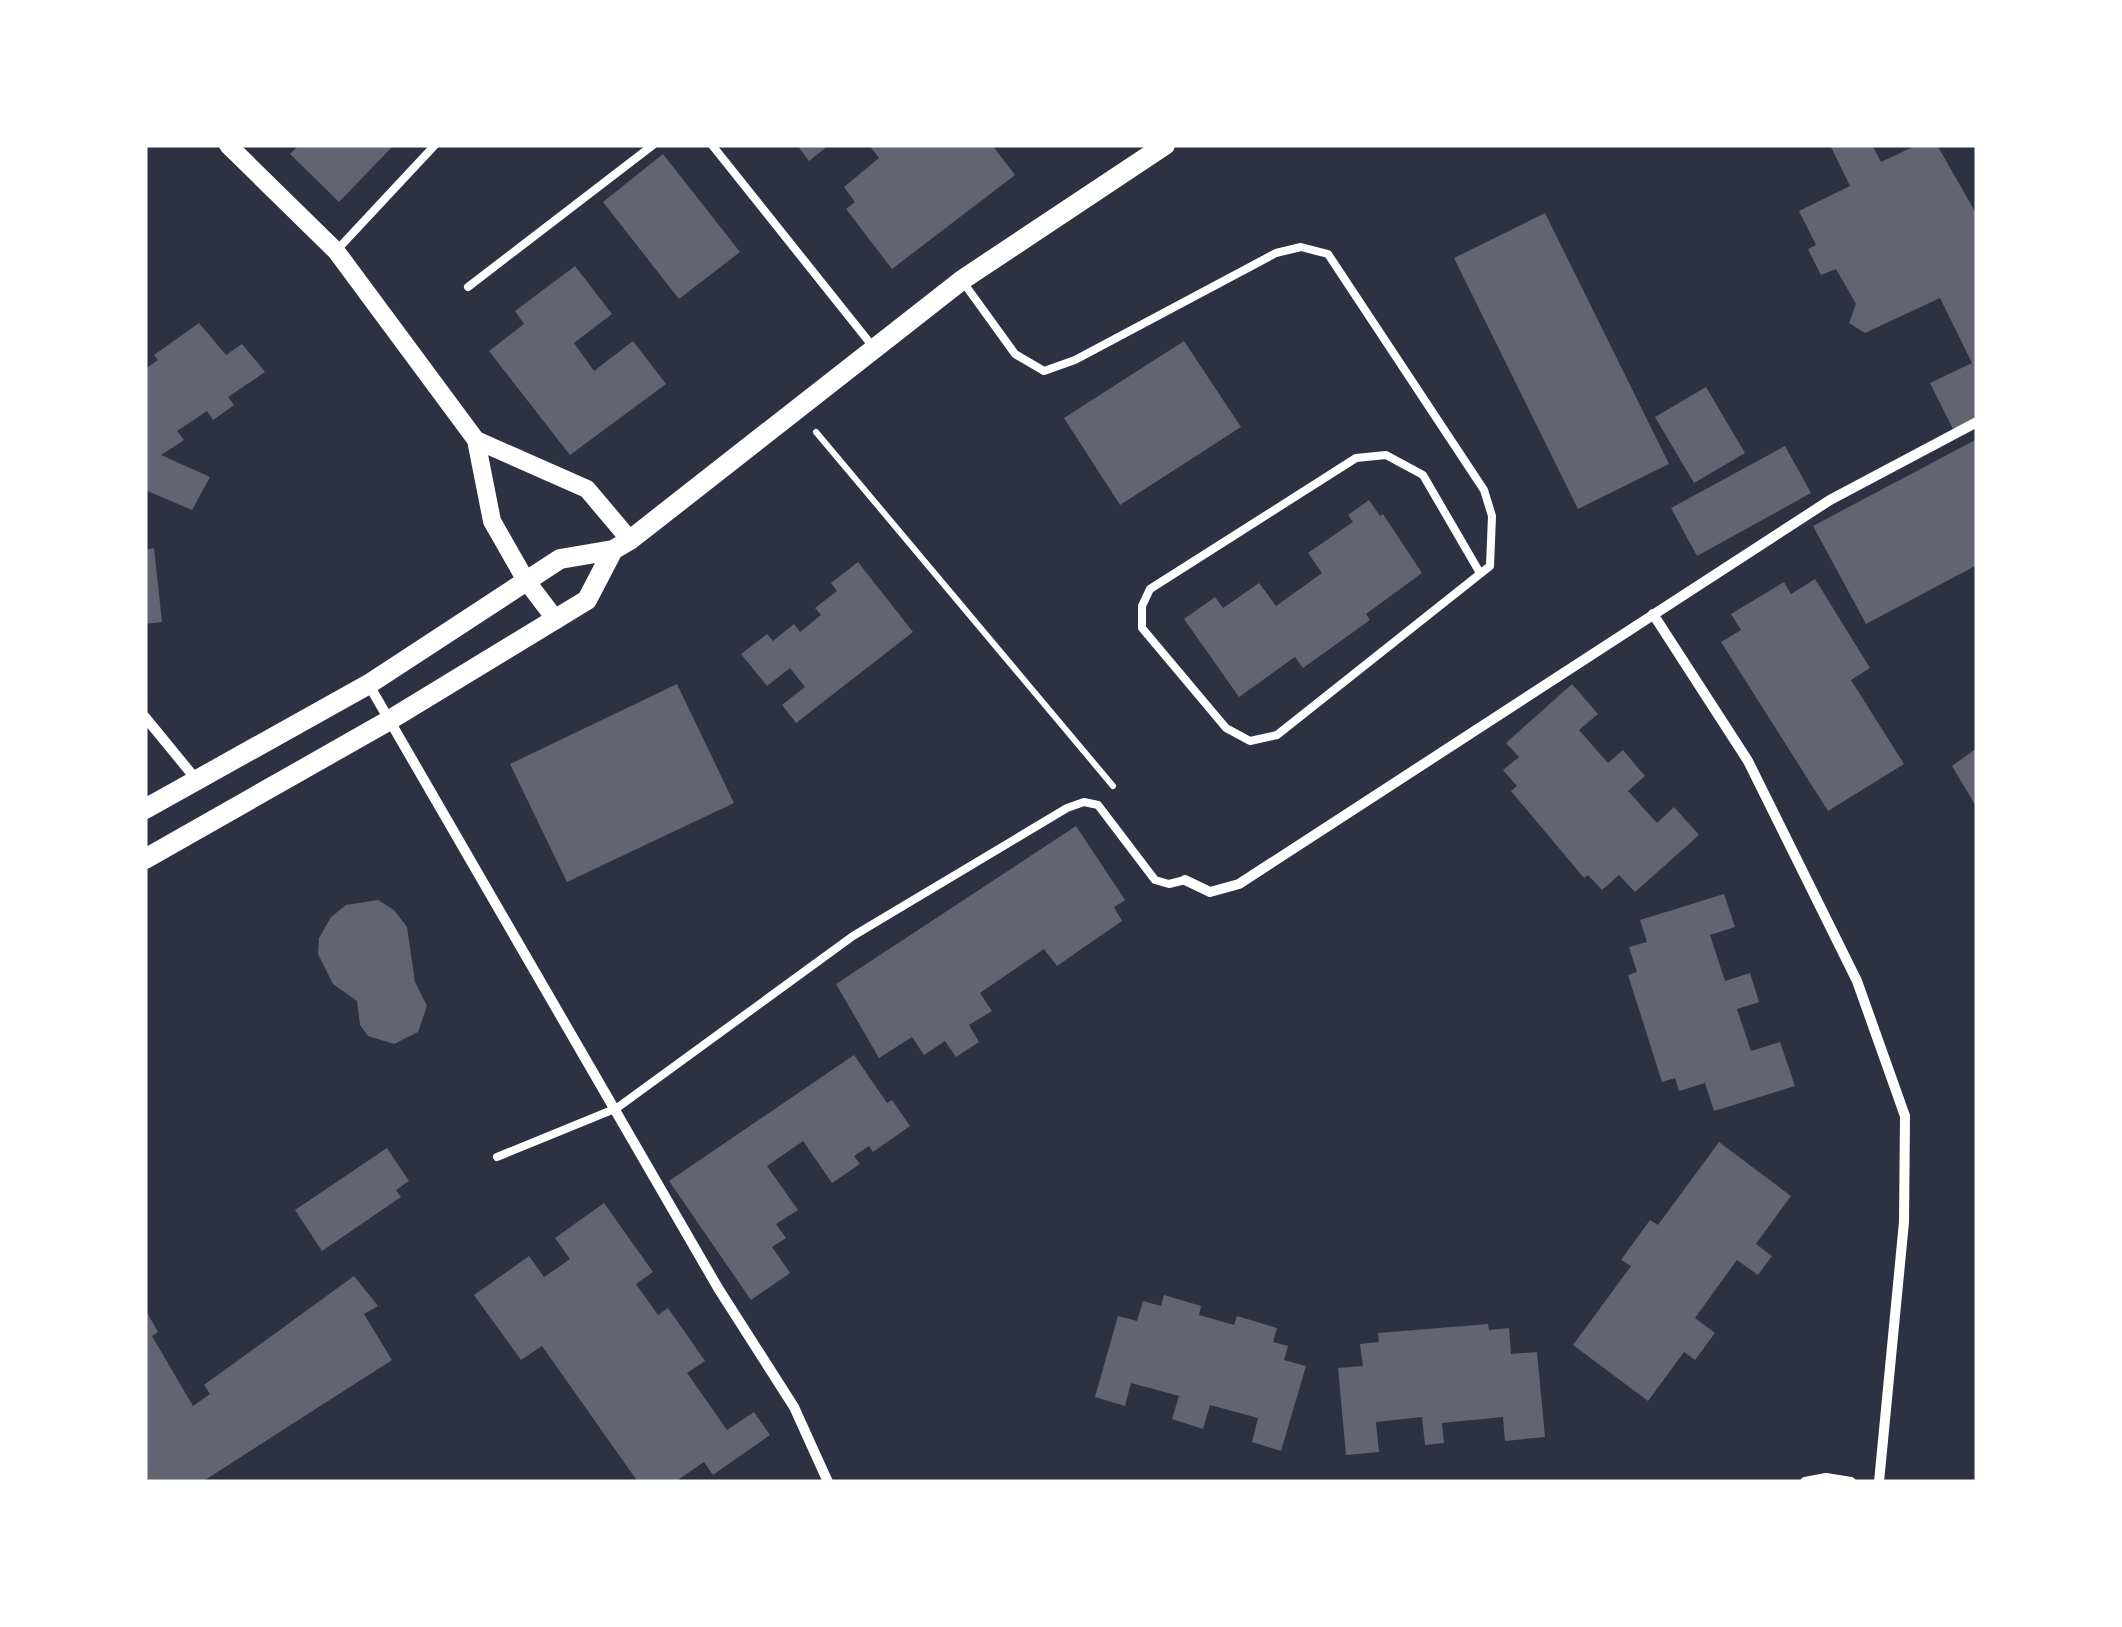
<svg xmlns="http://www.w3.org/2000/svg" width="2122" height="1627" viewBox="0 0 2122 1627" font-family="'Source Sans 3',sans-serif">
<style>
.building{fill:#626471}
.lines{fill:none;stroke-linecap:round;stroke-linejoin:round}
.path{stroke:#fff;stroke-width:6}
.service{stroke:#fff;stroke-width:8}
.minor{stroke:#fff;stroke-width:10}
.tertiary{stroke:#fff;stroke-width:18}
.secondary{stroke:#fff;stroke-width:20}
</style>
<rect width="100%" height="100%" fill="#2d3142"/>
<path class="building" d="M299 145H394L339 202 290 154Z
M797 145H829L809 161Z
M869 145H992L1015 175 892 269 846 209 855 202 844 187 879 158Z
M1830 145H1872L1881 162 1917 145H1937L1977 215V419L1954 431 1930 383 1972 363 1940 298 1865 333 1849 323 1856 304 1836 269 1821 275 1808 249 1816 245 1799 211 1850 186Z
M663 154 740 252 679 299 603 202Z
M1545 213 1669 464 1578 509 1454 258Z
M575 266 612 314 574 343 594 371 633 341 666 384 570 455 489 351 524 324 515 311Z
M199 323 226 355 242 344 265 372 228 397 234 405 213 420 207 411 177 431 184 440 161 455 210 477 192 510 145 490V369L158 360 154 355Z
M1184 341 1241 427 1120 505 1064 418Z
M1706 387 1745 453 1694 483 1655 417Z
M1977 439V565L1866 624 1813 526Z
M1785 446 1811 493 1697 556 1671 508Z
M1369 500 1380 516 1383 514 1422 573 1366 614 1370 620 1303 668 1295 657 1239 697 1184 619 1215 597 1223 608 1259 583 1276 606 1322 573 1308 553 1353 522 1348 515Z
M154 548 162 622 145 624V550Z
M858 562 913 632 796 723 782 705 805 687 790 668 767 686 741 654 767 634 773 641 794 624 800 632 821 615 815 608 837 591 831 583Z
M1815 579 1870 668 1851 680 1904 764 1828 811 1721 642 1741 630 1731 614 1784 582 1791 594Z
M677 684 734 803 567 882 510 764Z
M1572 684 1598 714 1579 730 1608 763 1623 750 1645 776 1628 791 1657 823 1674 807 1699 835 1635 892 1619 875 1602 890 1588 875 1584 878 1511 791 1517 786 1503 770 1519 757 1506 743Z
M1977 748V808L1952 766Z
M1076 826 1125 900 1114 907 1122 921 1057 966 1044 949 980 993 992 1011 969 1025 979 1042 956 1057 945 1041 924 1055 912 1037 879 1058 836 984Z
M1724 894 1735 927 1710 935 1725 981 1750 973 1759 1002 1737 1009 1751 1051 1780 1042 1795 1086 1714 1111 1705 1083 1679 1091 1675 1078 1662 1082 1628 975 1637 972 1629 947 1647 942 1640 920Z
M378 900 394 910 407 927 415 982 427 1006 418 1032 394 1044 368 1036 360 1025 357 1001 333 984 318 954 319 938 331 917 346 905Z
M854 1055 887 1103 892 1100 910 1126 873 1152 869 1146 854 1156 860 1164 832 1183 803 1141 767 1166 798 1210 776 1224 786 1238 772 1247 790 1273 751 1300 669 1181Z
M1719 1142 1791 1196 1756 1244 1772 1256 1758 1275 1737 1260 1695 1318 1715 1333 1695 1360 1684 1352 1648 1401 1573 1345 1631 1266 1621 1260 1650 1220 1658 1225Z
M387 1148 409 1181 396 1190 401 1197 322 1251 295 1210Z
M604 1203 653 1272 636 1284 658 1315 668 1308 705 1361 687 1373 727 1430 754 1412 770 1435 713 1475 704 1462 675 1482H638L542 1346 521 1360 474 1295 529 1256 544 1277 570 1259 555 1238Z
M354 1276 378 1306 364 1314 392 1360 202 1482H150L145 1474V1309L158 1332 152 1336 193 1406 210 1394 204 1385Z
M1164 1295 1201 1306 1199 1315 1234 1325 1237 1316 1277 1328 1273 1342 1288 1346 1284 1360 1306 1366 1281 1451 1252 1442 1258 1418 1210 1405 1203 1429 1172 1419 1179 1396 1131 1383 1125 1406 1095 1397 1118 1316 1137 1321 1143 1301 1161 1306Z
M1488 1324 1489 1330 1509 1328 1511 1354 1537 1352 1545 1437 1505 1441 1503 1417 1442 1423 1444 1443 1425 1445 1422 1417 1376 1422 1379 1452 1346 1455 1338 1368 1363 1366 1360 1344 1379 1342 1378 1333Z"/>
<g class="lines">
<path class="path" d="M816 432 1113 786"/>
<path class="service" d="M712 145 874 348
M336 251 435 145
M963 282 1015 354 1044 371 1075 360 1276 253 1301 247 1328 254 1484 490 1492 516 1490 566 1277 735 1250 741 1226 728 1142 628V606L1150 589 1356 458 1386 455 1423 475 1480 573
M468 287 653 145
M497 1157 617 1108 853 936 1067 808 1084 802 1098 805 1155 880 1169 884 1185 880"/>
<path class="minor" d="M1653 614 1748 761 1857 981 1905 1116 1904 1222 1879 1482
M369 685 718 1288 794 1407 828 1482
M145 717 195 778
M1185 880 1210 892 1239 884 1830 500 1977 422
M1805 1482 1826 1478 1851 1482"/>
<path class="tertiary" d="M228 145 336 251 476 440 587 489 630 540
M476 440 492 521 525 579 556 620"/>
<path class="secondary" d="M145 809 369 684 560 559 613 550 630 540 962 280 1165 145
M145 859 388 721 587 600 613 550"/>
</g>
<rect width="2122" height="1627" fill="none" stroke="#ffffff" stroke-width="295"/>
</svg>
